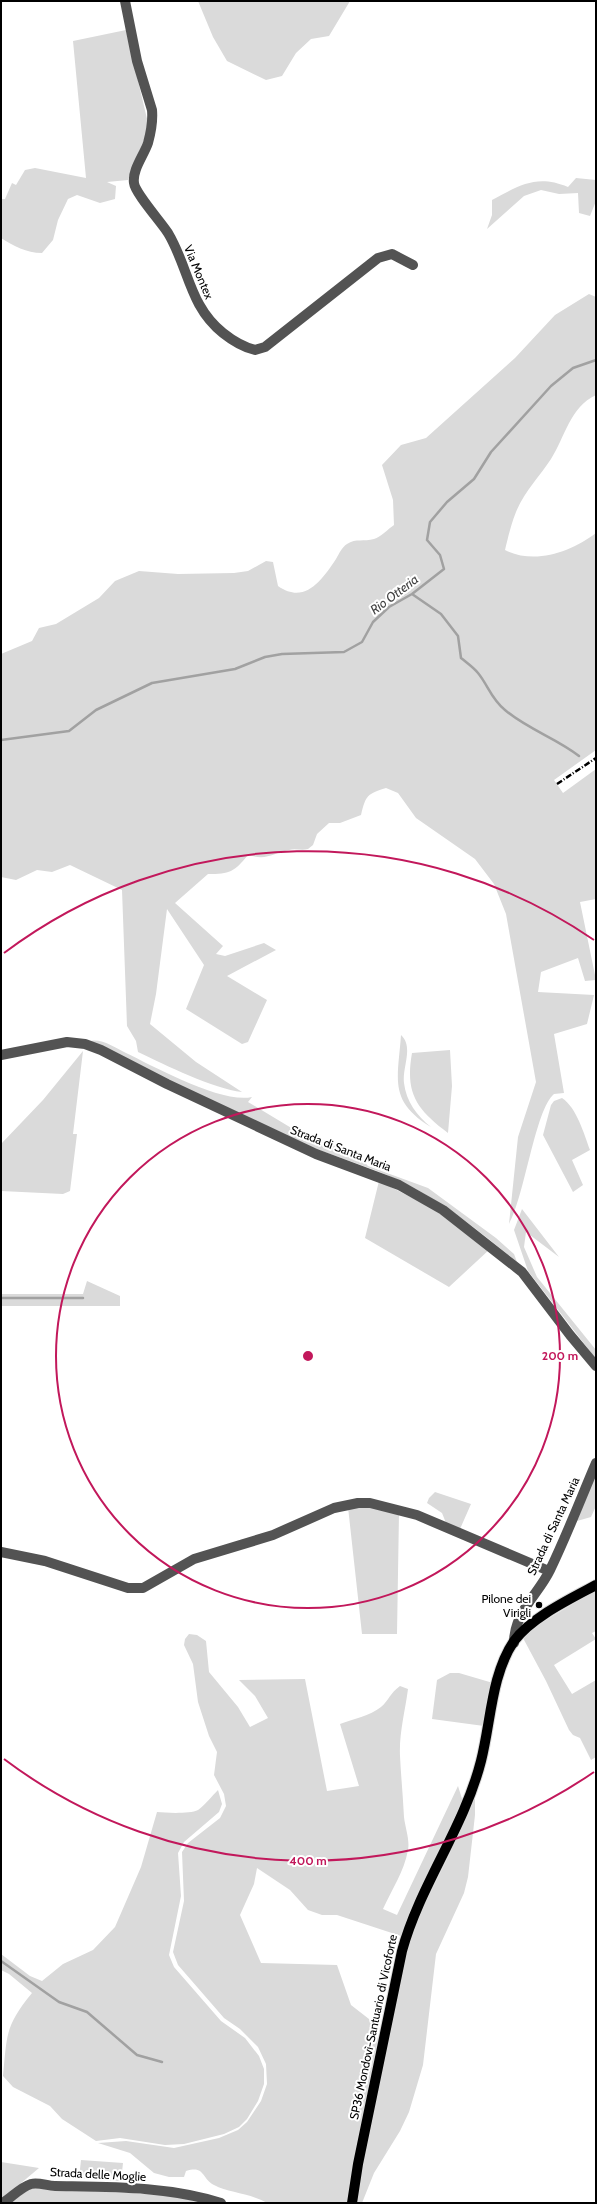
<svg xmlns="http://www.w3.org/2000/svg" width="597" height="2204" viewBox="0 0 597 2204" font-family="Cabin,sans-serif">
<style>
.green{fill:#dadada}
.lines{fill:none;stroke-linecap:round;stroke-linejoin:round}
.stream{stroke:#a1a1a1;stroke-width:2.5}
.major-casing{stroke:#dbdbdb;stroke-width:12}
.minor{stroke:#535353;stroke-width:10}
.major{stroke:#000;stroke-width:10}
.rail{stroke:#000;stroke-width:2.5;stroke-dasharray:6 2 1 2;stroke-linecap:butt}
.ring{fill:none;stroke:#c2185b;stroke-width:2}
.poi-dot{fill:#000;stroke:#fff;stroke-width:1.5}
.labels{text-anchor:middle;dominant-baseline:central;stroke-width:4;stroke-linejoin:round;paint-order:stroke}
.street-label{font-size:12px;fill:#000;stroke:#fff}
.poi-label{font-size:12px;fill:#000;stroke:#fff;text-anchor:end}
.water-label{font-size:13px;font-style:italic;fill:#424242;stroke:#fff}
.centre{fill:#c2185b;stroke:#fff;stroke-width:2}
.ring-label{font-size:12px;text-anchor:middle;font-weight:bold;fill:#c2185b;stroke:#fff;stroke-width:4;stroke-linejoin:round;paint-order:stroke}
</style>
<rect width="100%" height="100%" fill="#fff"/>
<path class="green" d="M198 1H350L329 36 311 39 296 53 282 76 266 80 227 61 213 37Z
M126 30 148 123 147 132 128 180 107 182 116 186 115 199 100 203 77 195 68 199 58 220 53 240 42 253C26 253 14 246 1 238V199H5L12 183 16 185 25 170 35 168 86 178 73 41Z
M576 178 596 180V201L590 216 579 213 578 193 559 194 541 190 524 196 487 229 492 215V200C520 185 537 174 568 187Z
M589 294 596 297V395C570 407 565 437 551 459 540 476 524 492 516 512 511 524 508 538 505 550 535 565 571 552 596 533V750L554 780 563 793 596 769V899L580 902 596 980 585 981 578 958 541 972 538 992 594 995 587 1024 554 1034 564 1093 554 1094C535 1110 525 1195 509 1224L518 1137 536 1082 506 914 494 884 475 859 416 818 398 793 386 788C367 794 366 795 361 815L340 823H329L317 834 313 845 308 849C301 851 296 848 289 850 272 853 268 861 248 855 234 872 230 874 208 874L175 903 223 946 216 954 225 956 264 943 276 950 227 976 267 1000 248 1042 242 1044 186 1009 204 965 167 909 156 994 150 1024 196 1062 242 1092C214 1089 165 1065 138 1052L136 1041 127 1026 122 890 70 865 52 872 37 870 16 880 1 877V654L32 641 39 628 56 624 99 598 115 581 139 571 178 574 234 573 248 571 266 561 273 562 278 586C305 605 322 580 336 559 339 554 342 547 347 544 356 538 364 542 374 539 381 537 388 529 394 525L393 500 382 465 401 445 426 438 515 358 555 315Z
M401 1035C414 1047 402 1067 404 1083 406 1101 417 1116 431 1127 388 1101 398 1079 401 1035Z
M89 1041C102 1038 116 1048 126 1053 155 1067 222 1104 252 1097L248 1102 308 1138 354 1151 368 1166 428 1188 496 1238 514 1254 517 1262C476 1228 436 1196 387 1175 356 1162 324 1153 294 1140 225 1109 157 1074 89 1041Z
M450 1050 452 1086 448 1133C416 1109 405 1093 412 1053Z
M83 1051 73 1134H77L70 1191 63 1194 1 1191V1144L43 1100Z
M562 1098C577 1108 584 1134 590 1150L572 1160 583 1185 573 1192 543 1135 551 1105 554 1101Z
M379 1181 440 1212 490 1249 449 1287 365 1238Z
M522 1209 559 1257 526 1232 524 1247 537 1277 596 1350V1359L528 1271 514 1230Z
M87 1281 120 1296V1306H1V1294H83Z
M596 1473V1506L591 1517 577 1521Z
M435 1492 471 1504 460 1529 446 1523 442 1513 427 1503 429 1498Z
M348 1507H370L399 1513 397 1634H362Z
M596 1590V1631L592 1633 596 1639 554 1665 572 1694 596 1680V1757L591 1760 580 1738 573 1735 569 1730 546 1681 523 1638 536 1626Z
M189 1634 197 1635 206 1641 209 1672 238 1707 250 1727 268 1718 255 1696 239 1680 305 1679 327 1791 359 1786 340 1724C353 1719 370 1716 381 1707 389 1700 390 1693 400 1686L408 1689C405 1712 399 1733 400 1756 401 1776 403 1797 404 1817 405 1827 410 1840 408 1850 404 1872 392 1889 383 1909L397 1915 458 1786 463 1802 409 1916 401 1936 337 1915H322L308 1910 290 1890 257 1868 254 1884 240 1915 261 1963 337 1965 351 2005 369 2019 378 2039 347 2203H267C250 2193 229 2193 214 2185 201 2178 205 2165 186 2171L184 2177H169L154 2173 130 2153 98 2143 126 2141 174 2148 219 2138 238 2130 247 2122 261 2101 267 2084 266 2064 258 2047 240 2029 224 2018 178 1965 173 1952 184 1901 182 1852 188 1843 220 1818 226 1806 224 1794 214 1775 217 1752 209 1736 198 1702 193 1664 184 1645 185 1639Z
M450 1673H459L493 1683 484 1726 432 1719 437 1680Z
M218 1790 222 1804 219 1812 184 1842 178 1853 181 1896 169 1955 174 1967 221 2021 245 2038 259 2056 264 2069V2084L258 2101 247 2119 239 2127 224 2134 184 2144 165 2145 120 2138 96 2141 62 2119 50 2106 13 2087 3 2076C7 2035 5 2026 32 1993L9 1974 1 1970V1954L30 1976 42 1981 63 1964 93 1950 115 1927 141 1867 157 1812C167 1813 190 1814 198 1810 204 1806 212 1796 218 1790Z
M475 1794V1815L468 1877 464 1893 436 1954 423 2065 409 2112 400 2131 374 2173 362 2203H356L401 1971 413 1928 450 1853Z
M81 2160 123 2163 121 2181 79 2178Z
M1 2162 39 2168 1 2200Z
M31 2188 169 2195 208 2203H10Z"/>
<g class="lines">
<path class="stream" d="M412 594 441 614 458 636 461 658C467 663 473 667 478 673 488 685 491 699 505 710 527 729 556 738 579 756
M1 740 69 731 96 710 152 683 235 669 265 657 282 654 344 652 362 642 373 622 389 607 412 594 444 569 440 555 427 540 430 522 447 502 474 479 491 452 551 386 573 368 596 360
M1 1298H83
M1 1961 59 2002 87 2012 137 2055 162 2062"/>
<g class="major-casing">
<path id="major" d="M352 2203 358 2164 402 1951C420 1885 464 1828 481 1761 491 1722 491 1675 514 1641 532 1617 570 1599 596 1585"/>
</g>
<path class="minor" d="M125 1 137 61 152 110C153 121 151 132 148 143 144 155 132 170 134 183 135 193 161 222 168 233 189 268 189 306 223 333 233 341 243 347 255 350L265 347 378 258 392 254 413 265
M1 1055 67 1042 85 1044 101 1050 167 1084 316 1154 399 1185 443 1210 522 1272 570 1335 596 1366
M1 1552 45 1561 128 1588H143L194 1559 273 1535 334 1508 358 1503H370L417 1515 549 1571
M514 1643C514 1612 538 1595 550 1570 567 1535 581 1498 596 1463
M3 2203C12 2197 21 2187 31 2184 39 2182 47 2186 55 2186 110 2187 168 2186 221 2203"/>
<use href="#major" class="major"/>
<path class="rail" d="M557 784 596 758"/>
</g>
<g class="ring">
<circle cx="308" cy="1356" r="252"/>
<path d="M594 1772A505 505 0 0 1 4 1759M4 953A505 505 0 0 1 594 940"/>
</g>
<circle class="poi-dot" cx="539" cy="1605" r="4"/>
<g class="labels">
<g class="street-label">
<text transform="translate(199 272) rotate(67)">Via Montex</text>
<text transform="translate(341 1148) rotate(21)">Strada di Santa Maria</text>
<text transform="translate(553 1526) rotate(-65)">Strada di Santa Maria</text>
<text transform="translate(373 2027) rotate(-78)">SP36 Mondovì-Santuario di Vicoforte</text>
<text transform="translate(98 2174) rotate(3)">Strada delle Moglie</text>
</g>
<g class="poi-label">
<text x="531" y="1598">Pilone dei<tspan x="531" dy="14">Virigli</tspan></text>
</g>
<g class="water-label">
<text transform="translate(394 594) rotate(-37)">Rio Otteria</text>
</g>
</g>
<circle cx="308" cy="1356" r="6" class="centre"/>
<g class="ring-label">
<text x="560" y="1360">200 m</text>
<text x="308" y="1865">400 m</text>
</g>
<rect width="597" height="2204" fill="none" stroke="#000000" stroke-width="4"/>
</svg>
